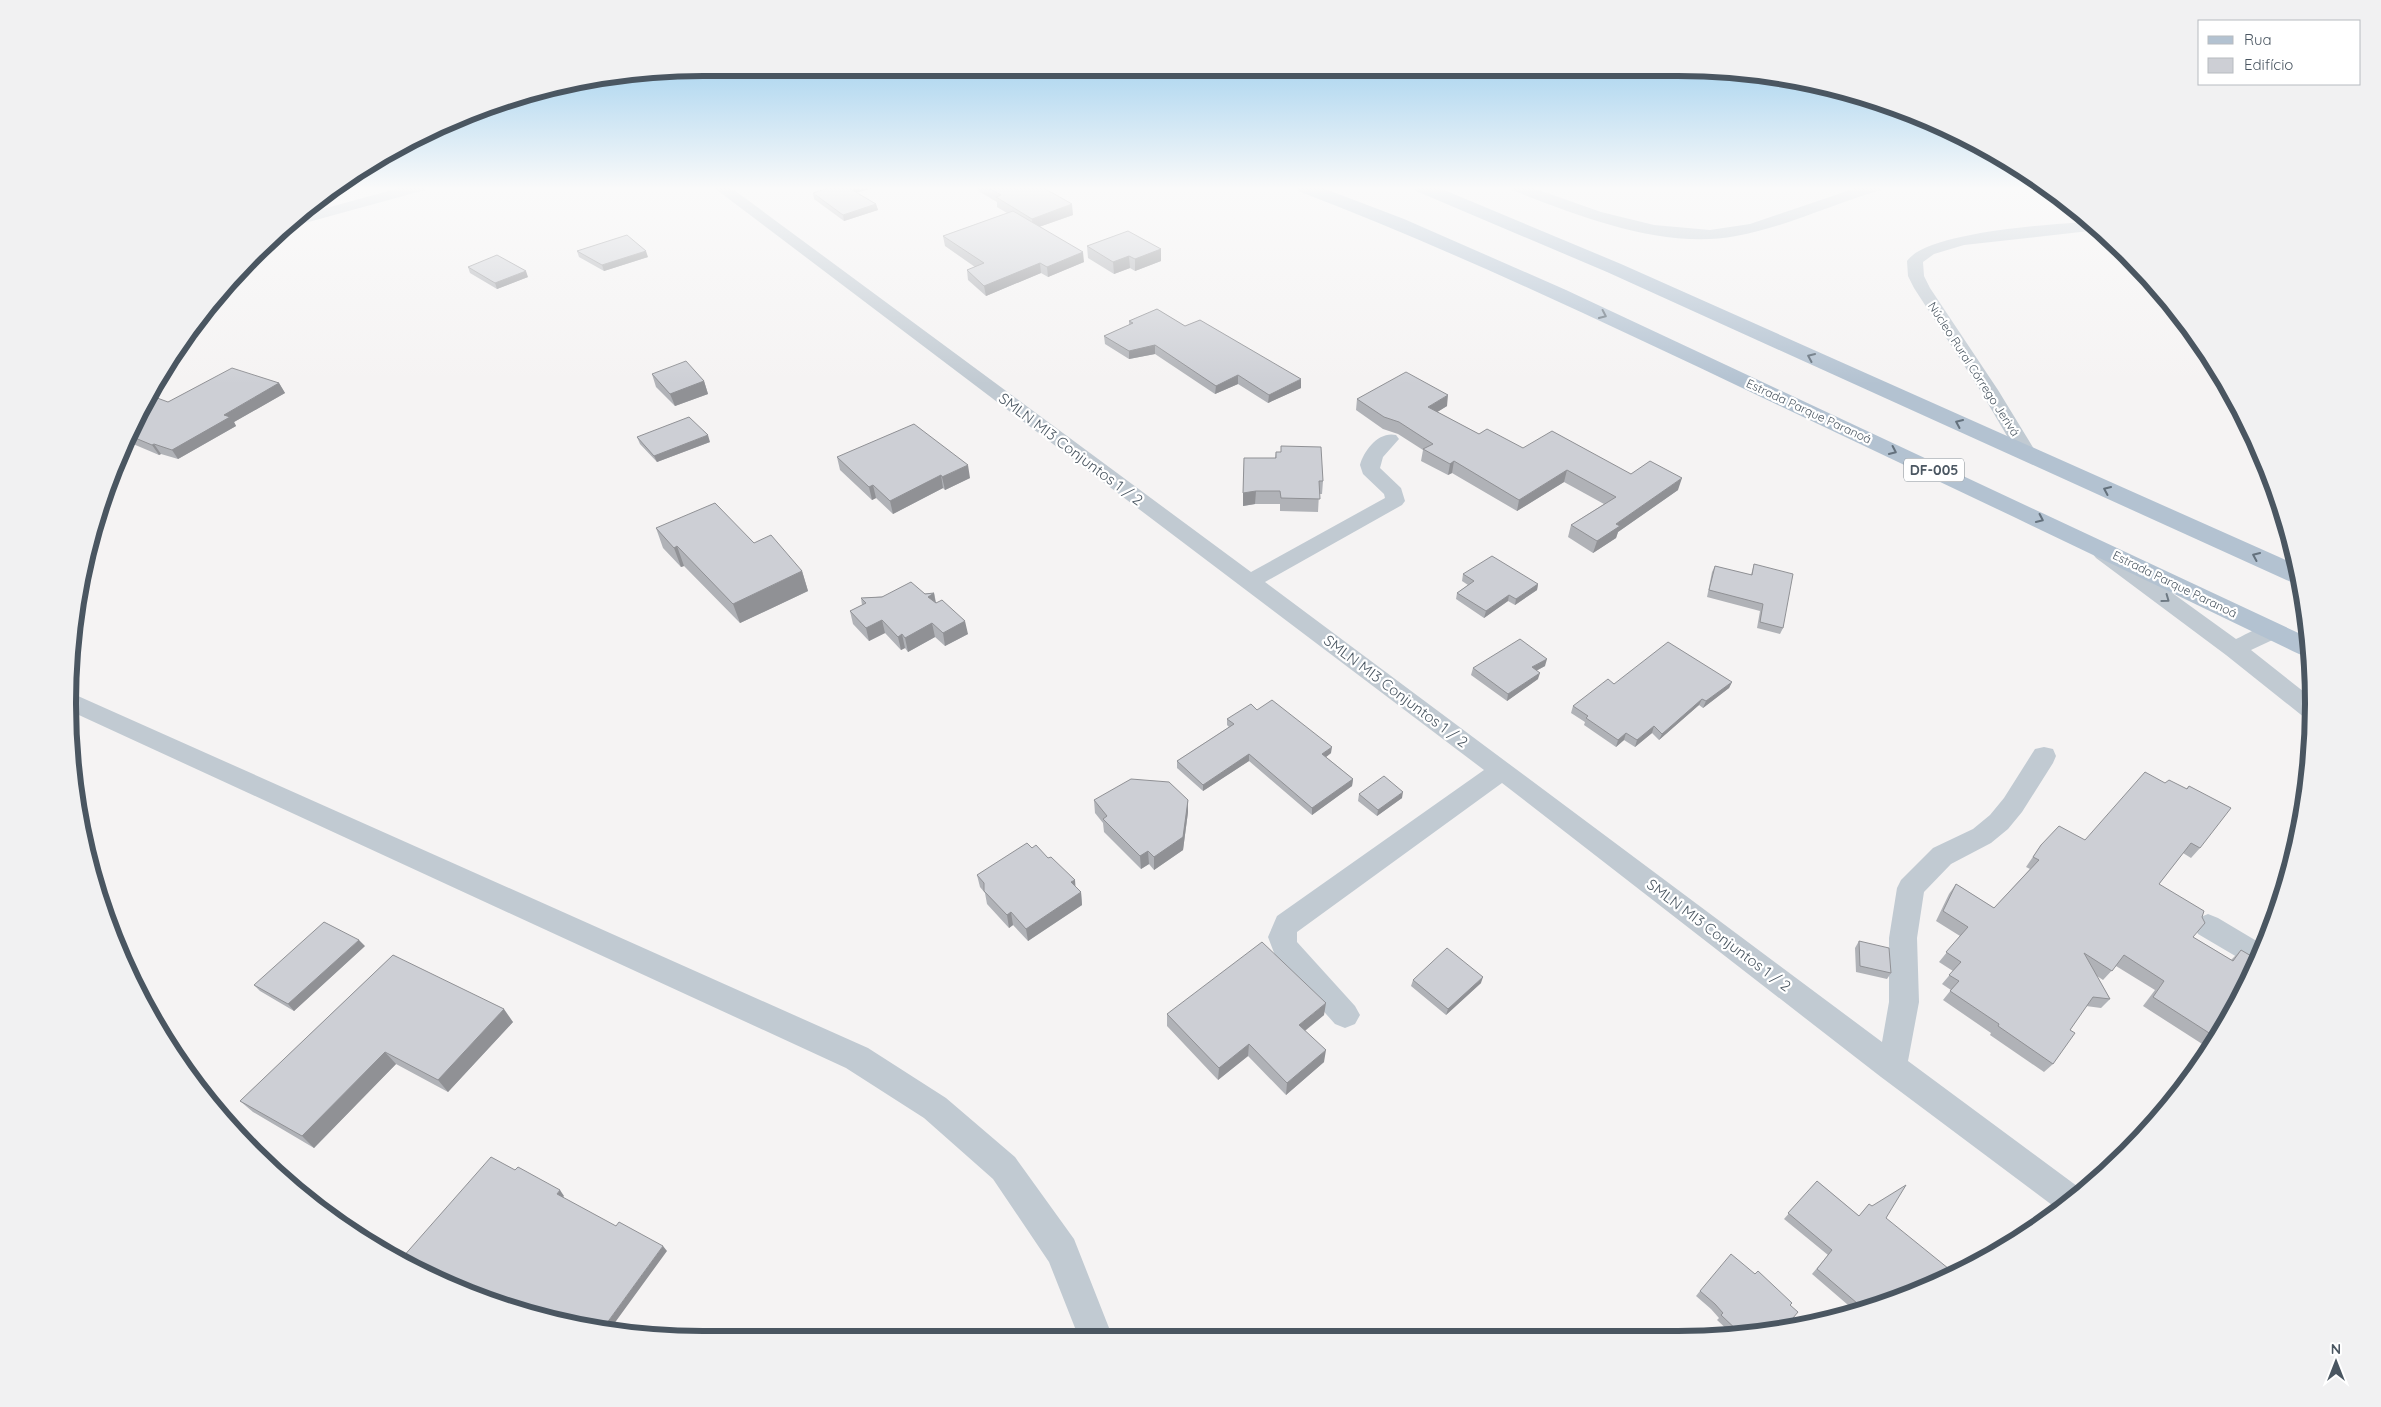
<svg xmlns="http://www.w3.org/2000/svg" width="2381" height="1407" viewBox="0 0 2381 1407" font-family="Quicksand,sans-serif">
<style>
.lines{fill:none;stroke-linecap:round;stroke-linejoin:round}
.street{fill:#c1cad2;fill-rule:evenodd}
.primary{fill:#b3c2d1;fill-rule:evenodd}
.wall{fill:#b0b2b7}
.shaded-wall{fill:#909195}
.building{fill:#cdcfd5;stroke:#909195}
.oneway{stroke:#64717d}
.oneway2{stroke:#6e7983}
.labels{text-anchor:middle;dominant-baseline:central;stroke-width:4.5;stroke-linejoin:round;paint-order:stroke}
.far-street-label{font-size:12px;fill:#4a5661;stroke:#fff}
.shield{fill:#fff;stroke:#808990;stroke-width:1}
.shield-label{font-size:14px;font-weight:bold;fill:#4a5661}
.street-label{font-size:15px;fill:#4a5661;stroke:#fff}
.rim{fill:none;stroke:#4a5661;stroke-width:6}
</style>
<rect width="100%" height="100%" fill="#f5f3f3"/>
<g class="lines">
<path class="street" d="M403 187H427L425 190 294 226 285 227 297 216Z
M713 187H730L1251 572 1385 498 1384 494 1363 474 1360 465C1364 450 1379 431 1396 435L1399 439 1383 457 1380 468 1401 488 1405 501 1402 505 1265 582 1882 1042 1889 1002V938L1897 888 1901 880 1933 848 1973 829 1990 815 2004 798 2035 749 2044 747 2053 749 2056 756 2053 763 2022 812 2008 829 1991 843 1951 864 1924 892 1917 938 1919 1002 1908 1061 2081 1189 2056 1208 1881 1077 1502 783 1297 932V942L1355 1006 1360 1015 1355 1024 1345 1028 1335 1024 1276 958 1268 937 1277 916 1484 770Z
M1510 187H1530L1601 212 1654 225 1710 230 1750 224 1859 187H1883L1881 190C1832 204 1786 227 1736 236 1664 250 1578 216 1512 190Z
M2088 222 2098 230 1964 245 1934 254 1923 262 1924 276 1930 288 1998 390 2037 454 2034 458 2027 460 2020 458 1980 390 1914 288 1908 276 1907 261C1927 232 2052 224 2088 222Z
M2103 546 2110 548 2236 639C2250 633 2266 621 2281 626L2284 631 2281 636 2251 650 2313 699 2312 720 2305 718 2226 655 2096 558 2092 553 2096 548Z
M69 692 868 1048 946 1098 1015 1157 1074 1239 1113 1338H1079L1049 1262 993 1179 924 1118 846 1068 68 710Z
M2208 914 2218 918 2265 946 2254 967 2198 934 2194 926 2198 918Z"/>
<path class="primary" d="M1296 187H1320L1404 219 1566 290 2307 637 2309 657 2299 654C2119 567 1939 481 1759 396 1607 324 1455 251 1298 191Z
M1414 187H1437L1621 264 2297 565 2302 584 2291 582 1607 272 1416 191Z"/>
</g>
<path class="wall" d="M832 187H875L857 193 876 204 878 210 844 221 814 199 813 193Z
M977 187H1042L1073 215 1039 227 1084 262 1048 277 1041 273 986 296 968 280 967 270 975 267 945 246 943 236 1007 213 997 207V202L978 191Z
M1087 246 1161 249V261L1135 271 1130 268 1114 274 1088 258Z
M577 251 648 257 604 271 579 257Z
M468 267 528 277 497 289 470 273Z
M1129 321 1185 326 1301 388 1268 403 1238 384 1215 394 1155 354 1129 359 1105 344 1104 336 1129 325Z
M652 374 704 381 708 394 675 406 656 387Z
M279 383 285 393 234 422 236 426 178 459 161 454 159 455 126 441 133 422 168 402Z
M1357 399 1447 406 1437 412 1479 434 1523 448 1631 474 1678 490 1618 532 1616 538 1593 553 1568 537 1571 525 1604 504 1564 482 1517 511 1452 473 1448 475 1421 461 1423 450 1398 434 1383 429 1356 410Z
M637 437 710 442 657 462 640 444Z
M1276 452 1323 481 1322 494H1319L1318 512 1280 511V504H1255L1243 506 1244 458H1275Z
M837 457 970 478 945 490 943 488 893 514 876 498 872 500 840 470Z
M656 528 754 543 802 571 808 591 740 623 684 566 681 567 663 548Z
M1754 564 1783 628 1780 634 1757 628 1760 611 1707 597 1712 572 1715 566 1751 575Z
M1463 574 1538 584 1537 590 1515 605 1508 601 1484 618 1456 599 1457 593 1468 585 1462 581Z
M934 593 936 602 968 634 945 646 935 637 908 652 905 648 901 650 885 633 869 641 853 624 850 611 862 605 861 598Z
M1545 666 1536 671 1538 679 1507 701 1471 675 1473 668Z
M1732 682 1729 688 1703 708 1699 705 1659 740 1652 733 1635 747 1624 740 1616 747 1584 725 1585 722 1571 713 1573 706 1614 684Z
M1257 710 1331 753 1326 757 1353 779 1352 786 1312 815 1249 761 1203 791 1177 768V761L1229 727 1227 725V719Z
M2189 786 2200 848 2191 858 2183 853 2159 884 2193 937 2231 960 2241 950 2258 960 2210 1049 2143 1006 2155 990 2116 966 2103 980 2097 976 2110 999 2101 1008 2086 1006 2070 1030 2053 1064 2044 1072 1990 1035 1991 1033 1943 1000 1951 990 1942 984 1953 971 1939 962 1960 936 1936 921 1949 894 1956 884 1994 908 2030 869 2026 867 2041 845 2085 840 2186 789Z
M1359 794 1402 798 1377 816 1358 801Z
M1094 800H1188V812L1183 850 1154 870 1149 864 1141 869 1104 832 1103 823 1095 813Z
M1032 848 1048 858 1075 880V886L1081 892 1082 905 1028 941 1013 925 1009 928 987 904 985 893 980 887 977 875Z
M1859 941 1891 973 1887 979 1856 972 1855 948Z
M365 946 294 1011 260 991 254 985Z
M393 955 513 1022 448 1092 396 1064 314 1148 253 1112 240 1101Z
M1413 980 1481 983 1446 1015 1411 986Z
M1167 1014 1324 1015 1305 1031 1324 1062 1286 1095 1248 1056 1218 1080 1167 1026Z
M1817 1181 1859 1216 1869 1204 1886 1218 1882 1306 1855 1311 1812 1274 1828 1255 1784 1219Z
M1758 1271 1790 1305 1788 1324 1733 1335 1717 1320 1719 1318 1711 1309 1696 1296 1700 1291 1755 1274Z"/>
<path class="shaded-wall" d="M856 187H875L852 194 851 189Z
M876 204 878 210 844 221 843 215Z
M1072 204 1073 215 1033 229 1032 219Z
M1161 249V261L1135 271V259Z
M646 251 648 257 604 271 602 265Z
M1083 252 1084 262 1048 277 1047 267Z
M1129 256 1130 268 1114 274 1113 262Z
M1040 263 1041 273 986 296 984 286Z
M526 271 528 277 497 289 495 283Z
M1155 345V354L1129 359V351Z
M1238 375V384L1215 394 1216 386Z
M1301 379V388L1268 403 1269 395Z
M704 381 708 394 675 406 670 394Z
M279 383 285 393 234 422 236 426 178 459 172 450 224 415Z
M1448 395 1447 406 1426 419 1428 407Z
M708 435 710 442 657 462 654 456Z
M154 444 161 454 159 455 152 445Z
M1454 461 1452 473 1448 475 1450 464Z
M968 465 970 478 945 490 942 477Z
M1567 470 1564 482 1517 511 1519 500Z
M941 475 943 488 893 514 890 501Z
M1682 478 1678 490 1618 532 1616 538 1593 553 1597 541 1616 524Z
M873 485 876 498 872 500 869 487Z
M1256 491 1255 504 1243 506V493Z
M677 546 684 566 681 567 674 548Z
M802 571 808 591 740 623 733 604Z
M1538 584 1537 590 1515 605 1516 599Z
M934 593 936 606 928 597Z
M1509 595 1508 601 1484 618 1486 611Z
M882 620 885 633 869 641 866 628Z
M965 621 968 634 945 646 943 633Z
M932 623 935 637 908 652 905 638Z
M902 634 905 648 901 650 898 637Z
M1547 659 1545 666 1530 674 1532 667Z
M1540 673 1538 679 1507 701 1508 694Z
M1732 682 1729 688 1703 708 1706 701Z
M1702 699 1699 705 1659 740 1662 734Z
M1654 726 1652 733 1635 747 1637 740Z
M1626 733 1624 740 1616 747 1618 740Z
M1332 747 1331 753 1321 761 1322 754Z
M1249 754V761L1203 791V785Z
M1353 779 1352 786 1312 815V808Z
M1403 792 1402 798 1377 816 1378 810Z
M1188 800V812L1183 850 1154 870V857Z
M1148 851 1149 864 1141 869 1140 856Z
M1075 880 1076 893 1071 882Z
M1081 892 1082 905 1028 941 1026 929Z
M1011 912 1013 925 1009 928 1007 915Z
M359 940 365 946 294 1011 288 1004Z
M1483 977 1481 983 1446 1015 1448 1009Z
M1326 1003 1324 1015 1297 1037 1299 1025Z
M504 1009 513 1022 448 1092 438 1080Z
M1249 1044 1248 1056 1218 1080 1219 1068Z
M1326 1050 1324 1062 1286 1095 1287 1083Z
M385 1052 396 1064 314 1148 302 1136Z
M560 1190 564 1196 561 1200 557 1194Z
M663 1246 667 1251 611 1328 604 1327Z"/>
<path class="building" d="M832 187H847L876 204 843 215 813 193Z
M987 187H1042L1072 204 1032 219 996 197 1001 195Z
M1013 211 1083 252 1047 267 1040 263 984 286 967 270 984 263 943 236Z
M1128 231 1161 249 1135 259 1129 256 1113 262 1087 246Z
M627 235 646 251 602 265 577 251Z
M497 255 526 271 495 283 468 267Z
M1157 309 1185 326 1200 320 1301 379 1269 395 1238 375 1216 386 1155 345 1129 351 1104 336 1133 323 1129 321Z
M686 361 704 381 670 394 652 374Z
M232 368 279 383 224 415 230 417 172 450 154 444 152 445 128 435 133 422 149 395 168 402Z
M1406 372 1448 395 1428 407 1479 434 1487 429 1523 448 1552 431 1631 474 1650 461 1682 478 1616 524 1620 526 1597 541 1571 525 1616 497 1567 470 1519 500 1454 461 1450 464 1423 449 1433 444 1399 422 1384 417 1357 399Z
M689 417 708 435 654 456 637 437Z
M914 424 968 465 942 477 941 475 890 501 873 485 869 487 837 457Z
M1281 446 1321 447 1323 481H1319L1320 499 1281 498 1280 491H1256L1243 493 1244 458H1276V452H1281Z
M715 503 754 543 771 535 802 571 733 604 677 546 674 548 656 528Z
M1492 556 1538 584 1516 599 1509 595 1486 611 1457 593 1474 581 1463 574Z
M1754 564 1793 574 1783 628 1760 622 1763 604 1709 590 1715 566 1752 575Z
M911 582 925 594 934 593 928 597 936 603 942 600 965 621 943 633 932 623 905 638 902 634 898 637 882 620 866 628 850 611 866 603 861 598 882 597Z
M1520 639 1547 659 1532 667 1540 673 1508 694 1473 668Z
M1668 642 1732 682 1706 701 1702 699 1662 734 1654 726 1637 740 1626 733 1618 740 1586 718 1588 716 1573 706 1608 679 1614 684Z
M1272 700 1332 747 1322 754 1353 779 1312 808 1249 754 1203 785 1177 761 1234 724 1227 719 1251 704 1257 710Z
M2145 772 2165 783 2169 780 2187 789 2189 786 2231 808 2200 848 2191 843 2159 884 2204 911 2202 917 2205 923 2193 937 2233 961 2241 950 2258 960 2217 1038 2153 997 2164 981 2124 955 2112 971 2084 953 2110 999 2093 997 2070 1030 2075 1033 2053 1064 1998 1026 1999 1024 1950 991 1959 981 1949 975 1961 962 1946 952 1968 927 1943 911 1956 884 1994 908 2039 860 2033 857 2041 845 2059 826 2085 840Z
M1384 776 1403 792 1378 810 1359 794Z
M1131 779 1169 782 1188 800 1183 837 1154 857 1148 851 1140 856 1103 819 1107 816 1094 800Z
M1027 843 1032 848 1036 845 1048 858 1051 857 1075 880 1071 882 1081 892 1026 929 1011 912 1007 915 984 891V883L977 875Z
M324 922 359 940 288 1004 254 985Z
M1859 941 1889 948 1891 973 1860 966Z
M1262 942 1326 1003 1299 1025 1326 1050 1287 1083 1249 1044 1219 1068 1167 1014Z
M1447 948 1483 977 1448 1009 1413 980Z
M393 955 504 1009 438 1080 385 1052 302 1136 240 1101Z
M491 1157 515 1170 518 1167 560 1190 557 1194 616 1226 619 1222 663 1246 604 1327 499 1306 402 1258Z
M1817 1181 1859 1216 1869 1204 1872 1206 1906 1185 1886 1218 1954 1273 1882 1306 1864 1309 1817 1269 1832 1250 1788 1213Z
M1731 1254 1755 1274 1758 1271 1792 1303 1790 1305 1798 1312 1788 1324 1741 1334 1721 1315 1723 1313 1715 1304 1700 1291Z"/>
<defs><path id="oneway-chevron" d="M-2-3.5L2.5 0L-2 3.5" fill="none" stroke-width="1.6" stroke-linecap="round" stroke-linejoin="round" transform="scale(1.25)"/></defs>
<g class="oneway">
<use href="#oneway-chevron" transform="translate(1603 315) rotate(25)"/>
<use href="#oneway-chevron" transform="translate(1811 357) rotate(-156)"/>
<use href="#oneway-chevron" transform="translate(1959 423) rotate(-156)"/>
<use href="#oneway-chevron" transform="translate(1893 451) rotate(25)"/>
<use href="#oneway-chevron" transform="translate(2107 490) rotate(-156)"/>
<use href="#oneway-chevron" transform="translate(2040 519) rotate(25)"/>
<use href="#oneway-chevron" transform="translate(2256 556) rotate(-156)"/>
</g>
<use class="oneway2" href="#oneway-chevron" transform="translate(2166 599) rotate(36)"/>
<linearGradient id="sky" x2="0" y2="1"><stop stop-color="#85c3ea"/><stop offset="0.49" stop-color="#fafafa"/><stop offset="1" stop-color="#fafafa" stop-opacity="0"/></linearGradient>
<rect width="2381" height="384" fill="url(#sky)"/>
<g class="labels">
<g class="far-street-label">
<text transform="translate(1974 369) rotate(57)">Núcleo Rural Córrego Jerivá</text>
<text transform="translate(1809 411) rotate(25)">Estrada Parque Paranoá</text>
<text transform="translate(2175 584) rotate(26)">Estrada Parque Paranoá</text>
</g>
<rect class="shield" x="1904" y="458.5" width="60" height="23" rx="4"/>
<g class="shield-label">
<text x="1934" y="470">DF-005</text>
</g>
<g class="street-label">
<text transform="translate(1071 449) rotate(37)">SMLN MI3 Conjuntos 1 / 2</text>
<text transform="translate(1396 691) rotate(37)">SMLN MI3 Conjuntos 1 / 2</text>
<text transform="translate(1719 935) rotate(37)">SMLN MI3 Conjuntos 1 / 2</text>
</g>
</g>
<path d="M0 0H2381V1407H0ZM703 76H1678A627 627 0 0 1 2305 703V704A627 627 0 0 1 1678 1331H703A627 627 0 0 1 76 704V703A627 627 0 0 1 703 76Z" fill="#f1f1f2" fill-rule="evenodd"/>
<path class="rim" d="M703 76H1678A627 627 0 0 1 2305 703V704A627 627 0 0 1 1678 1331H703A627 627 0 0 1 76 704V703A627 627 0 0 1 703 76Z"/>
<rect x="2198" y="20" width="162" height="65" fill="#ffffff" stroke="#b7bbc0"/>
<rect x="2208" y="36" width="25" height="8" fill="#b3c2d1" stroke="#b7bbc0"/>
<text x="2244" y="45" font-size="15" fill="#4a5661">Rua</text>
<rect x="2208" y="58" width="25" height="15" fill="#cdcfd5" stroke="#b7bbc0"/>
<text x="2244" y="70" font-size="15" fill="#4a5661">Edifício</text>
<g transform="translate(2336 1362)" stroke="#ffffff" stroke-width="4" paint-order="stroke">
<path d="M0-4L9 19L0 12L-9 19Z" fill="#4a5661"/>
<text y="-8" font-size="14" font-weight="bold" text-anchor="middle" fill="#4a5661">N</text>
</g>
</svg>
